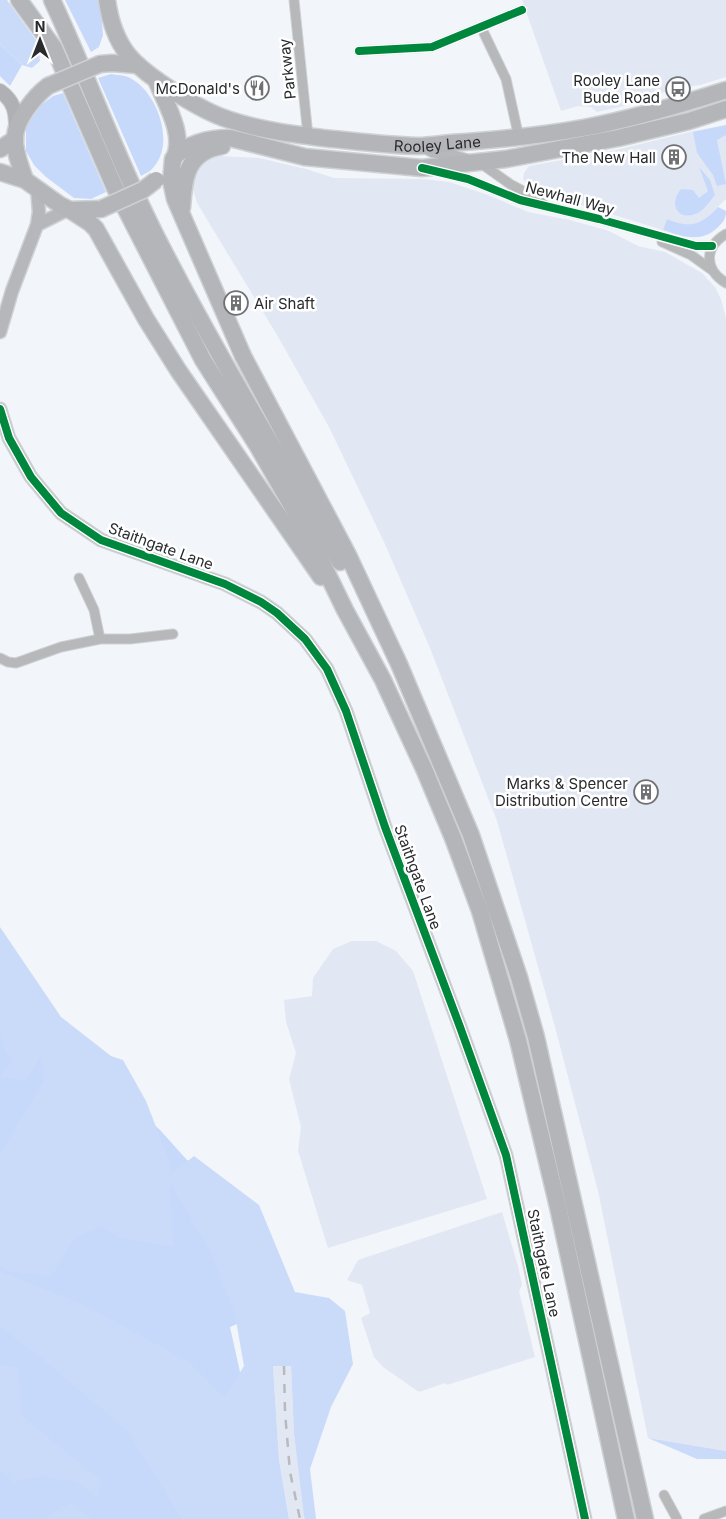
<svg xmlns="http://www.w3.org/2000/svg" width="726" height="1519" viewBox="0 0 726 1519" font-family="Inter,sans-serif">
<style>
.built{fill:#e2e8f3}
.green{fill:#c7d9fb}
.forest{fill:#cadbf9}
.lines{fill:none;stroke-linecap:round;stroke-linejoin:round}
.street-casing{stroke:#ced1d4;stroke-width:11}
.secondary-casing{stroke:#ced1d4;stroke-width:15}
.primary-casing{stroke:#ced1d4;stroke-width:16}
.highway-casing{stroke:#ced1d4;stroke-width:19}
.street{stroke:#b6b8b9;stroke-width:9}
.secondary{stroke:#b6b7ba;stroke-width:12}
.primary{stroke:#aeb0b3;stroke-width:14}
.highway{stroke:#b3b5b9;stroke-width:16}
.rail{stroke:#b8babe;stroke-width:2.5;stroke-dasharray:9 9;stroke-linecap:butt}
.highway-bridge-casing{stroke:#ced1d4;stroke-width:19;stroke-linecap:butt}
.highway-bridge{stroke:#b3b5b9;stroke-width:16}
.cycleway-casing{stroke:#fff;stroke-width:11}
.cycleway{stroke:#00873e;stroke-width:8}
.labels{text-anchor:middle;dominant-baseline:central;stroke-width:5;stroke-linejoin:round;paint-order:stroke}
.street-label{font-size:15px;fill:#282a2d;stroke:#fff}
.poi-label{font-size:15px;fill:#282a2d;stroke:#fff;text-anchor:end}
</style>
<rect width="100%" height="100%" fill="#f2f5fa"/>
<path class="built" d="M522 0H726V77L700 85 672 89 637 103 597 112 591 107 578 106 561 111Z
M726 125V199L703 221 699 223 692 225 680 224 667 219 663 230 542 193 531 188 523 179 524 173 529 166 616 150 694 131Z
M220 156 259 158 306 169 334 178 424 179 449 182 488 195 528 212 570 220 609 231 638 246 665 252 702 273 715 287 721 299 726 318V1451L648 1438 598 1191 555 1027 497 821 430 648 384 542 329 427 277 335 197 203 193 189 194 174 202 163 207 160Z
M352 941H376L396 951 413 971 487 1199 328 1248 298 1151 301 1127 289 1079 296 1053 286 1022 284 1000 312 996 313 978 333 949Z
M502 1212 518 1266 522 1285 519 1291 535 1357 447 1385 445 1383 419 1392 383 1367 374 1357 361 1318 370 1313 362 1285 347 1280 358 1260Z
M273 1366H291L294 1434 305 1519H289L287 1507 279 1460Z"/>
<path class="green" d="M65 0H100L103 35 99 47 91 52Z
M0 44 22 65 10 86 0 76Z
M111 74C117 75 125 75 130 78 158 92 177 146 151 170 149 172 144 174 141 176L98 78Z
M63 93 106 192 91 199 74 198 46 177 34 165 26 151V127L41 105 53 96Z
M726 125V135L717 140 726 184 717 186 713 175 697 153 693 132Z
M699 167 710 180 715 195C709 202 703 212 695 214 676 221 669 202 681 189L693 190 699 198 708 191Z
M718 207 726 211C726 217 724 221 720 225 703 244 684 237 663 230L667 219C691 229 701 225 718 207Z
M0 945 131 1103 160 1130 187 1160 209 1169 265 1312 230 1327 242 1381 226 1406 0 1282Z
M0 1324 98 1383 208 1519H0Z"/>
<path class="forest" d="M0 0H7L38 43 40 61 32 68 22 65 0 44Z
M0 927 61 1017 111 1056 123 1060 146 1101 169 1160 170 1175 194 1156 259 1205 295 1292 329 1298 345 1311 353 1364 331 1407 310 1469 316 1519H305L304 1516 294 1434 291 1366H273L279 1460 289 1519H182L127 1430 38 1355 0 1327V1272L82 1304 189 1362 224 1398 244 1366 235 1315 212 1255 170 1182 173 1246 123 1239 100 1226 75 1238 51 1276 7 1271 0 1266V1154L44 1081 41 1055 25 1081 0 1076 12 1062 5 1051 0 1030Z
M0 1364 18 1368 22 1416 101 1481 97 1497 77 1482 40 1476 14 1482 0 1470Z
M648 1438 726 1451V1459H697Z
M71 1503 92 1519H47L53 1513Z"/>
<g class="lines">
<g class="street-casing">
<path id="street" d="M294 0 308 136
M481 27 506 79 519 138
M359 51 432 47 522 10
M423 148 433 153 454 155 479 162 510 184 542 201
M437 171 468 179 520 200 599 219 696 246H712
M726 234C704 247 704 269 726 283
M662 242 691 255 712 270
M79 578 94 610 100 639
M0 658 8 662 16 663 61 647 100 639H130L173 634
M664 1495 677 1519
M704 1519 726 1511"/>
</g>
<g class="secondary-casing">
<path id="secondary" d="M37 225 69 209
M0 332 12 291 37 225 39 212 37 188
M0 409 9 438 31 477 61 513 101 540 225 584 261 602 277 613 305 639 327 669 346 711 385 827 460 1027 506 1155 585 1519"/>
</g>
<g class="primary-casing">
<path id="primary" d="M0 91C14 101 16 112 16 128"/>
</g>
<g class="highway-casing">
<g id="highway">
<path d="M19 0 54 48 115 188 203 360 257 445 308 534 345 610 383 680 425 771 453 838 480 911 518 1040 558 1207 626 1519"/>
<path d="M52 0C88 77 116 157 154 232 211 345 277 453 340 562"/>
<path id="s1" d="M107 0C114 49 133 65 173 91 190 102 210 114 230 120 260 130 292 134 323 138 354 141 386 145 417 146 429 146 440 144 451 143 496 140 539 136 583 128 631 119 679 105 726 90"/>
<path d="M100 64 112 63 137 65"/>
<path d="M156 80C165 102 187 137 173 160"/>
<path d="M0 149 15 139"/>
<path d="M175 156C191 142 209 138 230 138L305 157 422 168 506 159 618 138 689 121 726 109"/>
<path d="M173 159 171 181 175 199 243 356 348 555 399 664 471 835 519 977 536 1037 645 1519"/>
<path d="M0 172 25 180 60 205 70 210 101 209"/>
<path d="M25 180C21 167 14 152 15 138 15 120 35 96 48 86"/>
<path d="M182 208C184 178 186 152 222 146"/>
<path d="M70 210 90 223 96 229 146 319 178 370 321 577"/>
</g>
</g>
<use href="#street" class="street"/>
<use href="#secondary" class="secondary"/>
<use href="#primary" class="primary"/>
<use href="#highway" class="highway"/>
<path class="rail" d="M284 1366 285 1412 290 1472 300 1519"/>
<g class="highway-bridge-casing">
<path id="highway-bridge" d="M48 86 100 64
M101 209 143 190 156 180"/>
</g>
<use href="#highway-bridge" class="highway-bridge"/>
<g class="cycleway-casing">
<path id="cycleway" d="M359 51 432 47 522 10
M422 168 468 179 520 200 599 219 696 246H712
M0 409 9 438 31 477 61 513 101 540 225 584 261 602 277 613 305 639 327 669 346 711 385 827 460 1027 506 1155 585 1519"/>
</g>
<use href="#cycleway" class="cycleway"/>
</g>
<defs>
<g id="restaurant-ring" transform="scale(1.25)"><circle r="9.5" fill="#fff" stroke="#6f7175" stroke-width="1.5"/><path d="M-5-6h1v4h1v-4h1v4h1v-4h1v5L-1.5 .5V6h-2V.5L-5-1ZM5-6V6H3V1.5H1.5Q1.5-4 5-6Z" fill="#6f7175"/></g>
<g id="bus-ring" transform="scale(1.25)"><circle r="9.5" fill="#fff" stroke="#6f7175" stroke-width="1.5"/><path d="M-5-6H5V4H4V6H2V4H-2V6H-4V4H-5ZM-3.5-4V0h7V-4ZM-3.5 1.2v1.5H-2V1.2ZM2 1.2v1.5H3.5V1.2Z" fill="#6f7175"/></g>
<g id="building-ring" transform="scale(1.25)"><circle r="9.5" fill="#fff" stroke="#6f7175" stroke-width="1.5"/><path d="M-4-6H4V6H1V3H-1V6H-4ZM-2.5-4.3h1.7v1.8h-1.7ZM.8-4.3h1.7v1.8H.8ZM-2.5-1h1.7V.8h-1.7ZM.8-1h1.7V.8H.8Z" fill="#6f7175"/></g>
</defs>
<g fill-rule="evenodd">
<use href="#restaurant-ring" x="257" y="88"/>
<use href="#bus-ring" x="678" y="89"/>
<use href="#building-ring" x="674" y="157"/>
<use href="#building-ring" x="236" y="303"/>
<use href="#building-ring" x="646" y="792"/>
</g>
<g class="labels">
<g class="street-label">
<text transform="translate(287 69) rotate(-96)">Parkway</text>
<text stroke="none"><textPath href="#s1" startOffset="391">Rooley Lane</textPath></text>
<text transform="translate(570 198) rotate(15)">Newhall Way</text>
<text transform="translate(161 546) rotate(20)">Staithgate Lane</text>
<text transform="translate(418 877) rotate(70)">Staithgate Lane</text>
<text transform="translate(544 1263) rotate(78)">Staithgate Lane</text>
</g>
<g class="poi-label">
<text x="660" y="80">Rooley Lane<tspan x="660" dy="17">Bude Road</tspan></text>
<text x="240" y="88">McDonald's</text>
<text x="656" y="157">The New Hall</text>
<text x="254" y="303" text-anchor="start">Air Shaft</text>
<text x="628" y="783">Marks &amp; Spencer<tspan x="628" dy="17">Distribution Centre</tspan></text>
</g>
</g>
<g transform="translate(40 40)" stroke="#ffffff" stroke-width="4" paint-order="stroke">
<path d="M0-4L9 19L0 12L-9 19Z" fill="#282a2d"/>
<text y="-8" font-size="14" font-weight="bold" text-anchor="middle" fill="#282a2d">N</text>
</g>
</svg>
